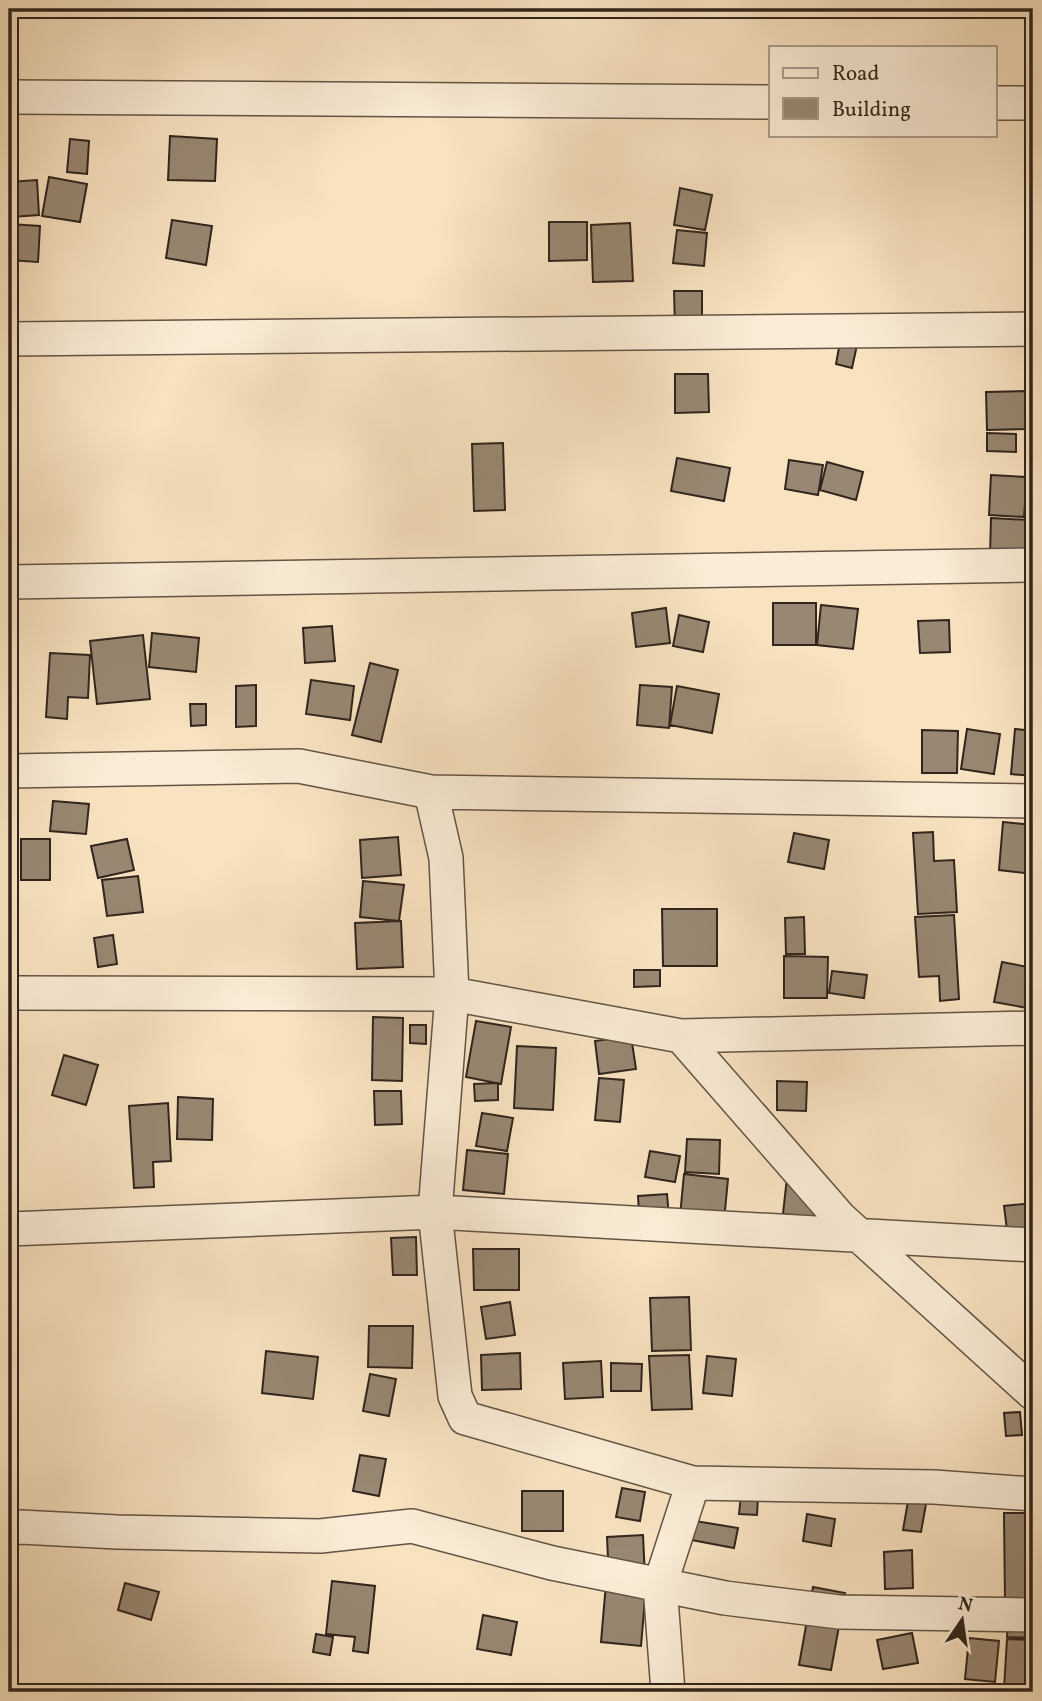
<svg xmlns="http://www.w3.org/2000/svg" width="1042" height="1701" viewBox="0 0 1042 1701" font-family="Vollkorn,serif">
<style>
.building{fill:#988772;stroke:#31251d;stroke-width:2}
.lines{fill:none;stroke-linecap:round;stroke-linejoin:round}
.minor-casing{stroke:#635446;stroke-width:36}
.minor{stroke:#faecd6;stroke-width:33}
</style>
<rect width="100%" height="100%" fill="#f8e2c0"/>
<filter id="stains"><feTurbulence type="fractalNoise" baseFrequency=".00286" numOctaves="4"/><feColorMatrix values="0 0 0 0 .2 0 0 0 0 .09 0 0 0 0 .02 0 0 0 .5 -.17"/></filter>
<radialGradient id="worn" r=".72"><stop offset=".6" stop-color="#630" stop-opacity="0"/><stop offset="1" stop-color="#630" stop-opacity=".3"/></radialGradient>
<path class="building" d="M170 136 217 139 215 181 168 180Z
M70 139 89 141 87 174 67 172Z
M49 177 87 184 80 222 42 216Z
M37 180 39 215 11 217 9 182Z
M680 188 712 195 705 230 674 225Z
M172 220 212 226 206 265 166 258Z
M549 222H587V260L549 261Z
M630 223 633 281 593 282 591 225Z
M9 224 40 226 38 262 9 260Z
M677 230 707 233 704 266 673 263Z
M674 291H702V325L675 326Z
M840 342 857 345 852 368 836 364Z
M675 374H708L709 412 675 413Z
M1025 391 1026 429 987 430 986 392Z
M987 433 1016 434V452L987 451Z
M503 443 505 510 474 511 472 444Z
M677 458 730 468 724 501 671 491Z
M789 460 823 465 818 495 785 489Z
M827 462 863 472 856 500 820 490Z
M991 475 1027 477 1024 517 989 515Z
M991 518 1029 520 1027 558 990 556Z
M773 603H816V645H773Z
M821 605 858 609 853 649 817 645Z
M666 608 670 643 636 647 632 613Z
M679 615 709 622 703 652 673 646Z
M949 620 950 652 920 653 918 621Z
M332 626 335 661 305 663 303 628Z
M152 633 199 638 196 672 149 667Z
M143 635 150 699 97 704 90 641Z
M50 653 90 655 88 698 68 697 67 719 46 717Z
M370 663 398 670 381 742 352 735Z
M311 680 354 686 350 720 306 714Z
M256 685V726L236 727V686Z
M640 685 672 687 669 728 637 725Z
M677 686 719 694 712 733 670 725Z
M190 704H206V725L191 726Z
M967 729 1000 734 994 774 961 769Z
M1015 729 1033 731V776L1011 774Z
M922 730 958 731 957 773H922Z
M53 801 89 804 86 834 50 831Z
M1003 822 1033 825V874L999 870Z
M933 832 934 861 954 860 957 912 918 914 913 833Z
M794 833 829 840 824 869 788 862Z
M398 837 401 875 362 878 360 840Z
M21 839H50V880H21Z
M127 839 134 870 98 878 91 846Z
M138 876 143 912 107 916 102 880Z
M363 881 404 885 399 921 360 917Z
M9 884H11L12 913H9Z
M662 909H717V966H663Z
M954 915 959 999 940 1001 939 976 919 977 915 917Z
M804 917 805 954H786L785 918Z
M401 921 403 967 357 969 355 923Z
M113 935 117 964 98 967 94 938Z
M784 956 828 957 827 998H784Z
M1002 962 1033 968V1009L994 1002Z
M634 970H660V986L634 987Z
M832 971 867 975 864 998 829 993Z
M373 1017 403 1018 402 1081 372 1080Z
M476 1021 511 1027 501 1084 466 1077Z
M410 1025H426V1044L410 1043Z
M631 1036 636 1069 599 1074 595 1041Z
M517 1046 556 1048 553 1110 514 1108Z
M64 1055 98 1065 86 1105 52 1095Z
M599 1078 624 1080 620 1122 595 1120Z
M777 1081 807 1082 806 1111 777 1110Z
M498 1083V1100L475 1101 474 1084Z
M374 1091H401L402 1124 375 1125Z
M178 1097 213 1099 212 1140 177 1139Z
M168 1103 171 1161 153 1162 154 1187 134 1188 129 1106Z
M482 1113 513 1118 507 1151 476 1146Z
M687 1139 720 1140 719 1174 685 1172Z
M467 1150 508 1154 504 1194 463 1190Z
M650 1151 680 1156 675 1182 645 1177Z
M684 1174 728 1179 724 1221 680 1216Z
M787 1177 824 1218 783 1214Z
M667 1194 670 1228 640 1229 638 1196Z
M1033 1203V1235L1008 1238 1004 1206Z
M416 1237 417 1275H393L391 1238Z
M473 1249H519V1290H474Z
M689 1297 691 1350 652 1351 650 1298Z
M510 1302 515 1335 486 1339 481 1307Z
M369 1326H413L412 1368 368 1367Z
M266 1351 318 1357 313 1399 262 1393Z
M520 1353 521 1389 482 1390 481 1355Z
M689 1355 692 1409 652 1410 649 1356Z
M707 1356 736 1359 732 1396 703 1393Z
M601 1361 603 1397 565 1399 563 1363Z
M611 1363 642 1364 641 1391H611Z
M370 1374 396 1379 389 1416 363 1411Z
M1020 1412 1022 1435 1006 1436 1004 1413Z
M360 1455 386 1459 379 1496 353 1491Z
M622 1488 645 1492 640 1521 616 1517Z
M522 1491H563V1531H522Z
M741 1495 758 1497 757 1515 739 1514Z
M908 1501 926 1504 921 1532 903 1530Z
M1004 1513H1033V1600H1005Z
M807 1514 835 1519 831 1546 803 1541Z
M689 1520 738 1528 734 1548 686 1539Z
M643 1535 645 1577 609 1579 607 1537Z
M912 1550 913 1588 885 1589 884 1552Z
M332 1581 375 1586 368 1653 353 1651 355 1637 326 1634Z
M125 1583 159 1592 151 1620 118 1610Z
M606 1583 646 1587 641 1646 601 1642Z
M813 1587 845 1593 831 1670 799 1665Z
M1008 1603 1033 1604V1638L1007 1637Z
M483 1615 517 1622 511 1655 477 1649Z
M912 1633 918 1663 883 1669 877 1640Z
M316 1634 333 1637 330 1655 313 1652Z
M969 1638 999 1641 995 1682 965 1679Z
M1007 1639 1033 1640V1691L1004 1689Z"/>
<g class="lines">
<g class="minor-casing">
<path id="minor" d="M9 97 771 102
M995 103H1033
M9 339 1033 329
M9 582 1033 565
M9 771 299 766 431 792 446 858 452 994 435 1212 455 1396 465 1418 693 1483 934 1487 1033 1494
M431 792 1033 801
M9 993 452 994 681 1036 840 1218 1033 1393
M681 1036 1033 1028
M9 1229 435 1212 1033 1245
M9 1529 20 1527 117 1532 320 1536 412 1526 552 1563 725 1598 839 1612 1033 1615
M668 1692 660 1585 693 1483"/>
</g>
<use href="#minor" class="minor"/>
</g>
<rect width="1042" height="1701" fill="none" stroke="#f8e2c0" stroke-width="35"/>
<rect x="10" y="10" width="1021" height="1680" fill="none" stroke="#31251d" stroke-width="3.5"/>
<rect x="18" y="18" width="1007" height="1666" fill="none" stroke="#31251d" stroke-width="2"/>
<rect x="769" y="46" width="228" height="91" fill="#faecd6" stroke="#aa9c8c" stroke-width="2"/>
<rect x="783" y="68" width="35" height="10" fill="#faecd6" stroke="#aa9c8c" stroke-width="2"/>
<text x="832" y="80" font-size="21" fill="#31251d">Road</text>
<rect x="783" y="98" width="35" height="21" fill="#988772" stroke="#aa9c8c" stroke-width="2"/>
<text x="832" y="116" font-size="21" fill="#31251d">Building</text>
<g transform="translate(962 1620) rotate(13)" stroke="#faecd6" stroke-width="5" paint-order="stroke">
<path d="M0-5L12 26L0 18L-12 26Z" fill="#31251d"/>
<text y="-10" font-size="19" font-weight="bold" text-anchor="middle" fill="#31251d">N</text>
</g>
<rect width="100%" height="100%" filter="url(#stains)"/>
<rect width="100%" height="100%" fill="url(#worn)"/>
</svg>
